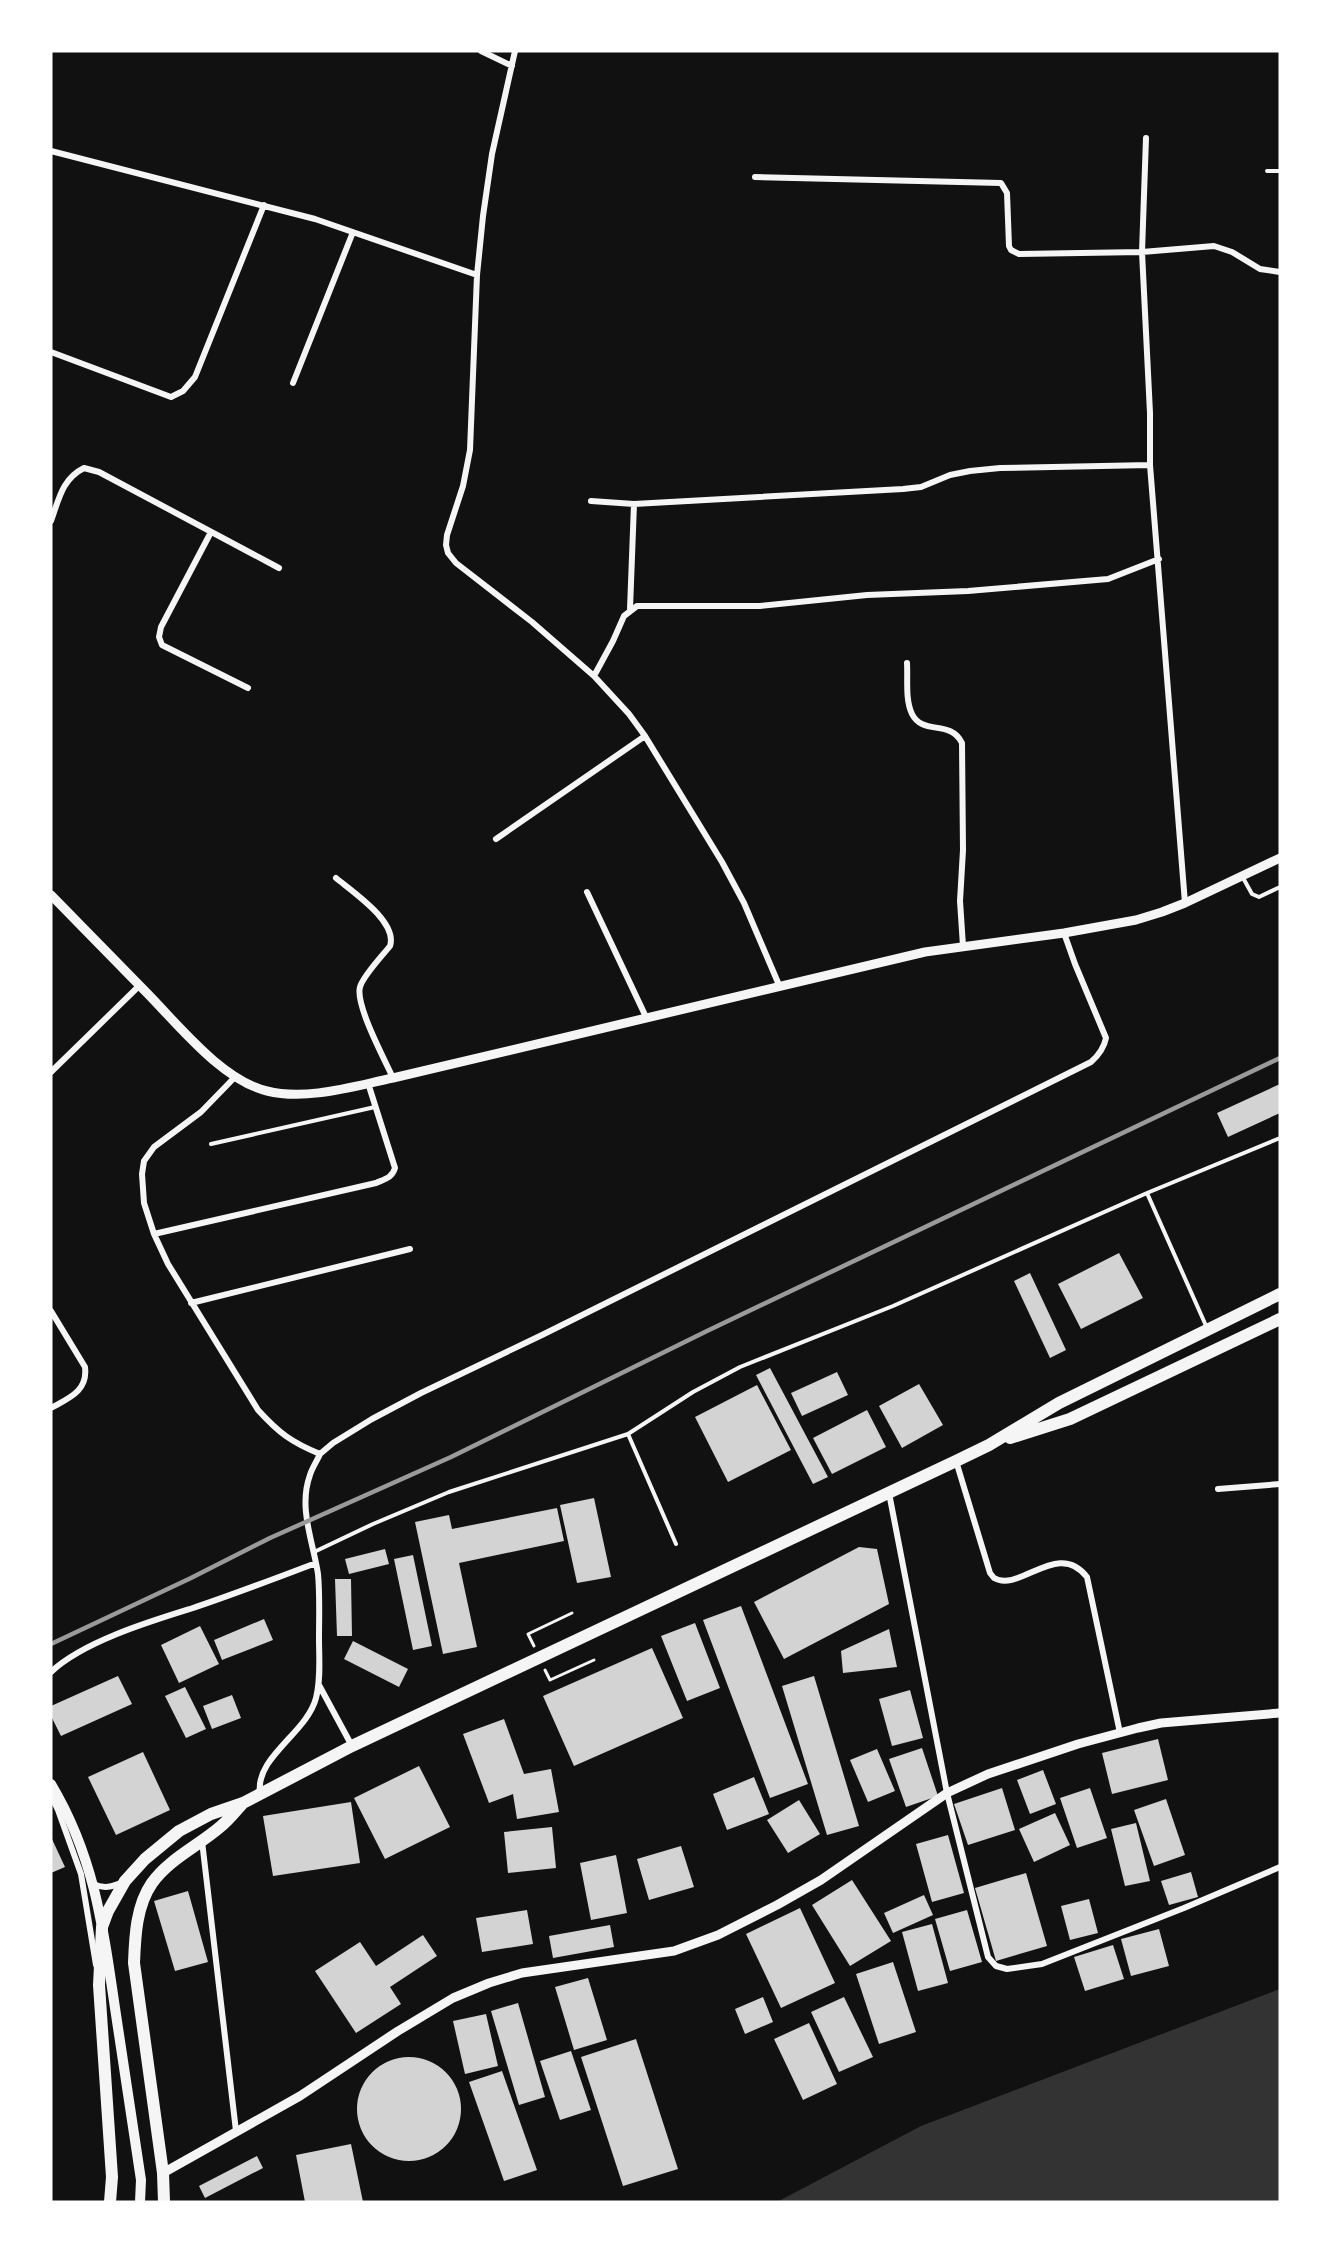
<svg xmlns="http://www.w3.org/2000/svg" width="1331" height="2253" viewBox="0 0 1331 2253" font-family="'Archivo Narrow',sans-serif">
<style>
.water{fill:#333}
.building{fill:#d3d3d3}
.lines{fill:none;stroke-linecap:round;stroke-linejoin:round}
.path{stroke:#f5f5f5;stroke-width:3}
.service{stroke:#f5f5f5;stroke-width:4}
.minor{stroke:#f5f5f5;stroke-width:6}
.tertiary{stroke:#f5f5f5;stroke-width:9}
.secondary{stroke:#f5f5f5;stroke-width:10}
.trunk{stroke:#f5f5f5;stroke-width:12}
.rail{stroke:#9a9a9a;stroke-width:4.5}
</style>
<rect width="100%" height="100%" fill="#111"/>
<path class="water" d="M1280 1989V2202H777L921 2126Z"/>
<path class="building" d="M1280 1084V1113L1228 1137 1217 1113Z
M1119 1253 1143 1298 1081 1329 1058 1284Z
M1030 1273 1066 1350 1050 1358 1014 1281Z
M770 1368 828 1477 813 1484 756 1375Z
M837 1372 848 1395 802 1416 791 1393Z
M919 1384 943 1425 902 1448 879 1406Z
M757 1385 791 1450 728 1482 695 1417Z
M867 1410 886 1447 832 1474 813 1438Z
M594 1498 611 1577 577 1583 560 1505Z
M557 1508 564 1541 459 1563 477 1647 443 1654 415 1522 449 1515 452 1529Z
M859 1547 877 1549 889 1604 784 1659 754 1602Z
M385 1549 389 1564 349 1574 345 1559Z
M413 1555 432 1646 413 1650 394 1559Z
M335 1579H351L352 1636H337Z
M741 1606 808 1784 770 1798 703 1620Z
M264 1619 273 1640 222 1660 214 1640Z
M695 1623 720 1688 687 1701 661 1636Z
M200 1626 219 1664 179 1683 161 1645Z
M889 1629 897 1667 843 1673 841 1651Z
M353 1641 408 1669 399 1687 344 1659Z
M652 1648 683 1718 574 1766 543 1696Z
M118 1676 132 1704 61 1736 51 1716V1706Z
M814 1676 859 1826 827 1835 782 1686Z
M185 1687 206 1729 186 1738 165 1696Z
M910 1690 923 1738 892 1746 879 1699Z
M232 1695 241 1718 212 1729 203 1706Z
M504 1719 524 1774 551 1769 559 1812 517 1819 513 1794 489 1803 463 1734Z
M1158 1739 1168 1780 1112 1794 1102 1753Z
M922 1748 938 1796 906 1807 889 1759Z
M877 1749 895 1791 868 1802 850 1760Z
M143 1752 170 1810 116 1835 88 1777Z
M419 1766 450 1827 385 1859 354 1798Z
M1043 1770 1056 1804 1030 1814 1017 1780Z
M754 1777 769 1814 727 1830 713 1794Z
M1002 1788 1015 1830 968 1845 954 1804Z
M1090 1788 1107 1838 1077 1848 1060 1798Z
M1166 1799 1185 1855 1154 1866 1134 1810Z
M799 1800 820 1834 788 1853 767 1820Z
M351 1802 360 1863 273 1876 263 1816Z
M1055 1813 1070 1845 1034 1862 1019 1829Z
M1136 1823 1150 1881 1125 1886 1111 1829Z
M552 1827 556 1868 508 1873 504 1832Z
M948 1835 964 1893 932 1902 916 1844Z
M51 1837 65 1867 51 1873Z
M681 1846 694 1887 649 1900 637 1859Z
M616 1855 627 1913 591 1920 580 1863Z
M1191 1872 1198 1897 1169 1905 1161 1881Z
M1026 1873 1047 1946 996 1961 975 1888Z
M852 1880 891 1941 850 1966 812 1905Z
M188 1891 208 1962 175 1971 154 1901Z
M924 1895 933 1915 893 1933 884 1913Z
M1089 1899 1098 1933 1070 1940 1061 1906Z
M800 1908 835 1983 781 2008 746 1934Z
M527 1910 533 1944 482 1952 476 1918Z
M967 1910 982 1962 950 1971 935 1919Z
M932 1924 948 1983 918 1991 902 1932Z
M610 1925 614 1947 553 1958 549 1936Z
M1159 1929 1169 1966 1131 1976 1121 1939Z
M423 1935 437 1956 390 1987 401 2004 356 2033 315 1971 360 1942 376 1966Z
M1113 1945 1124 1979 1085 1991 1074 1957Z
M893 1962 916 2032 879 2044 856 1974Z
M588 1978 607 2040 574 2050 555 1987Z
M763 1997 773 2022 745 2034 735 2009Z
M844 1997 873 2057 839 2072 811 2012Z
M518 2003 545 2097 519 2105 491 2011Z
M486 2014 498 2066 465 2074 453 2021Z
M809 2023 837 2084 803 2100 774 2039Z
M636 2039 678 2169 623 2186 581 2057Z
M571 2051 591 2110 560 2120 540 2061Z
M357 2109a52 52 0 1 1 104 0a52 52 0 1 1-104 0Z
M502 2071 537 2170 504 2181 469 2082Z
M351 2144 363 2202H305L296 2155Z
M257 2156 263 2168 205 2198 199 2186Z"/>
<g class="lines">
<path class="path" d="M534 1646 528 1634 572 1613
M545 1670 550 1680 594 1660"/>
<path class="service" d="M1267 171H1280
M1242 876 1252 894 1259 897 1280 887
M211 1144 375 1107
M1207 1328 1147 1193 1280 1138
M628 1434 676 1544
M314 1552 373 1524 449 1492 628 1434 693 1392 740 1367 893 1306 1147 1193"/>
<path class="minor" d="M481 51 512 66
M515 51 492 154 483 216 477 275 470 450 463 486 447 535 446 545 448 553 456 563 532 622 594 676 629 714 645 736 722 862 744 903 779 985
M1146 138 1142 252 1150 413V465L1185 903
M51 151 315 219 477 275
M755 177 1001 183 1007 193 1009 246 1011 250 1019 254 1142 252 1214 246 1232 252 1260 269 1280 272
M51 352 171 397 183 391 195 377 264 205
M293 383 353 232
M591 501 634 504 903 489 921 487 950 475 970 471 1000 468 1150 465
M51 521C59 499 62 479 84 468L99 472 279 568
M211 532 161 627 159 637 162 645 248 688
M630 609 634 504
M907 663C908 679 905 700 912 714 923 736 950 719 962 743L963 850 960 901 963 946
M594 676 613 641 624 616 637 606H760L867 595 968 591 1108 579 1159 559
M496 839 645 736
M336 878C353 892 398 922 390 946 382 956 363 976 360 987 355 1005 385 1060 393 1078
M587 892 646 1017
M51 1072 140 985
M234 1078 201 1112 154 1147 144 1161 142 1174 144 1203 154 1234 168 1264 258 1410C279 1433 291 1442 320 1454L333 1443 372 1419 421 1393 542 1335 1091 1062C1099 1055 1104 1048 1106 1038L1075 964 1064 933
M154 1234 376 1183C385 1179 392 1178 395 1168L368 1083
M191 1303 410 1249
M51 1311 85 1367C88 1391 69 1398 51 1408
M956 1461 990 1573 994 1578C1020 1593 1058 1539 1087 1577L1120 1733
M1218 1489 1280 1484
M889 1493 947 1793 988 1957 996 1966 1007 1969 1042 1964 1184 1908 1280 1867
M51 1672C83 1642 148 1622 190 1609 232 1595 274 1579 316 1563
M319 1685 352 1746
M260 1793C255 1757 307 1733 316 1698 321 1679 319 1658 319 1638 319 1617 320 1595 318 1574 313 1541 298 1508 310 1475 312 1468 317 1461 320 1454
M51 1796 58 1810 81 1874 96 1965
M202 1841 236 2131
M93 1884C104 1889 112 1887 123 1882"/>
<path class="tertiary" d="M51 895C82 927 113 958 144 990 177 1023 221 1080 267 1091 307 1101 354 1086 393 1078L925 952 1064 933 1136 920 1162 912 1185 903 1280 858
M163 2173 300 2096 398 2031 453 1998 489 1983 522 1973 674 1951 718 1935 777 1905 821 1880 947 1793 988 1774 1078 1744 1138 1728 1161 1723 1280 1713"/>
<path class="secondary" d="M51 1784C94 1856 103 1926 115 2008 124 2065 132 2123 141 2180L140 2202"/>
<path class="trunk" d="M1010 1438 1070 1419 1280 1319
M110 2202 112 2177 99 1985 102 1927 108 1911 125 1881 145 1859 179 1831 211 1814 243 1803 352 1746 956 1461 989 1445 1059 1403 1280 1294
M164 2202 163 2173 134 1963C135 1937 136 1906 152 1883 169 1859 198 1846 220 1827 228 1821 235 1812 242 1804"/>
<path class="rail" d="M51 1644 191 1578 270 1538 451 1457 707 1331 1280 1058"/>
</g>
<rect width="1331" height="2253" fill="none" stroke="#ffffff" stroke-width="105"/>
</svg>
